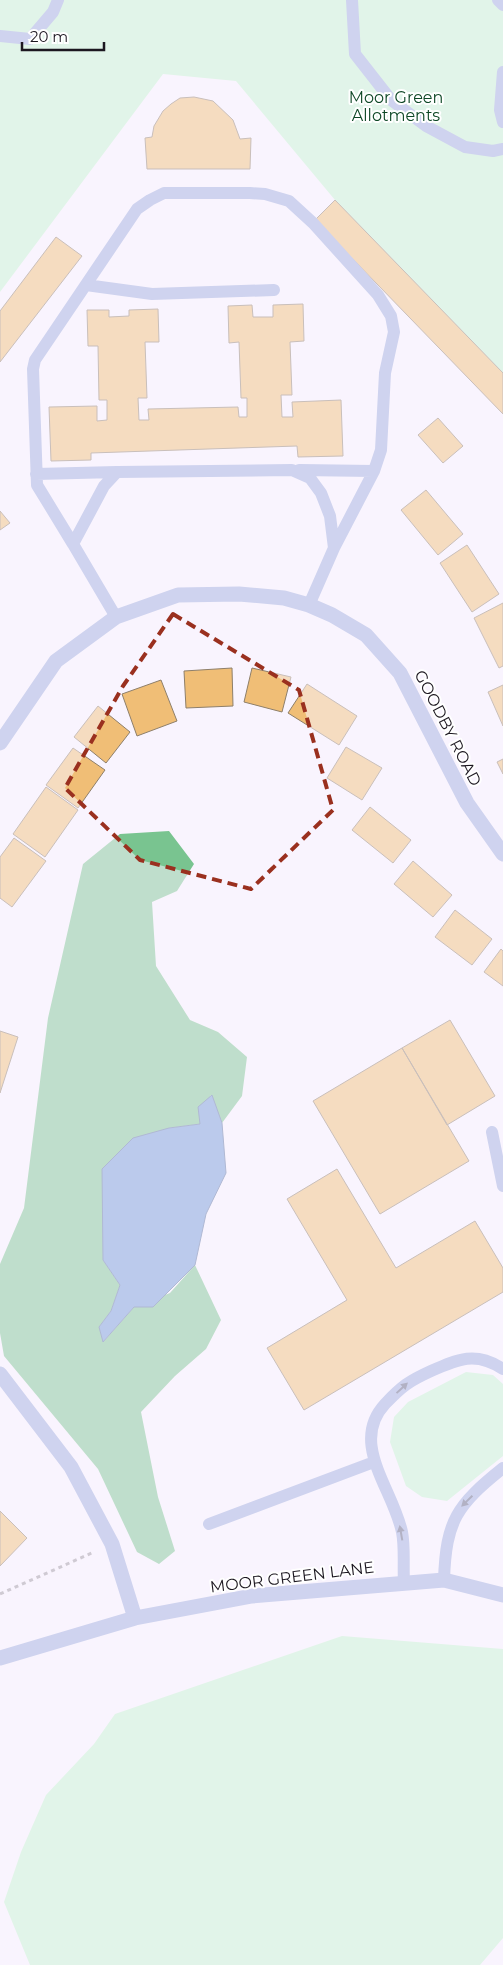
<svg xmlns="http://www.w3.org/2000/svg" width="503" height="1965" viewBox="0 0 503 1965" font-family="Montserrat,sans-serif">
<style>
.green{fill:#c4f3d0}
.forest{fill:#79c490}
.water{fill:#7097d8;stroke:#5771a1}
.building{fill:#f0be76;stroke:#8e7f6a}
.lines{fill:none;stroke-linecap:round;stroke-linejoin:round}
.path{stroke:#9c97a1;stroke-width:3;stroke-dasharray:4 4;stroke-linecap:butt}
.service{stroke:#9babdd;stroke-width:12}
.minor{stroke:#9babdd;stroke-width:15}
.oneway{fill:#5c617e}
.marked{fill:none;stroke:#9a301f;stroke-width:4;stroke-dasharray:10 6;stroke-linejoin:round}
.labels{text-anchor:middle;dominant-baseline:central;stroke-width:4;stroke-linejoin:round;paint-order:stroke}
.park-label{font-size:16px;fill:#0d4725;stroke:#fff}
.street-label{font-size:16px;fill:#1c1720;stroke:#fff}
</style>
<rect width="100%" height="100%" fill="#f9f4fe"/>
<path class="green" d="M0 0H503V373L335 200 236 81 163 74 0 292Z
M466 1372 493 1375 503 1384V1456L447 1501 422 1497 406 1486 390 1442 394 1417 408 1402Z
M342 1636 503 1649V1938L480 1965H30L4 1902 21 1852 46 1795 94 1744 115 1714Z"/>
<path class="forest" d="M169 831 194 864 177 891 152 902 156 966 190 1020 218 1032 247 1057 242 1096 222 1123 211 1095 200 1124 169 1128 103 1260 120 1285 111 1311 99 1327 104 1341 134 1307 170 1293 195 1265 221 1320 206 1349 175 1376 141 1412 158 1497 175 1551 159 1564 137 1552 98 1469 4 1356 0 1333V1264L24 1208 48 1018 83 864 120 834Z"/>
<path class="water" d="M212 1095 222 1123 226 1173 206 1214 195 1265 153 1307H134L103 1342 99 1327 111 1311 120 1285 103 1260 102 1169 133 1138 169 1128 200 1124 198 1107Z"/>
<path class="building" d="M194 97 213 101 233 120 240 139 251 138 250 169H147L145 138 152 137 154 126 163 111 171 104 180 98Z
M335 200 503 373V414L315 220Z
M56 237 82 256 0 362V311Z
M303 304 304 341 290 342 292 395H281L282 417H293L292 402 341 400 343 456 298 457 297 446 91 453V460L51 461 49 407 97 406V421L107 420V400H99L98 346H88L87 310H109V317L129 316V310L158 309 159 342H145L147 398H138L139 420H149L148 409 238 407 239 417H247V398H241L239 342 229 343 228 306 252 305 253 317H273V305Z
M438 418 463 446 443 463 418 435Z
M426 490 463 534 438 555 401 510Z
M0 511 10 523 0 530Z
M467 545 499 594 472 612 440 563Z
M503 603V666L499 668 474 618Z
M232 668 233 706 186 708 184 671Z
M252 668 291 677 282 712 244 702Z
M161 680 177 721 137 736 122 694Z
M307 684 357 716 339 745 288 713Z
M503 685V726L488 692Z
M98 706 130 732 106 763 74 737Z
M346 747 382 768 362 800 327 778Z
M73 748 105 770 78 808 46 785Z
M503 759V774L497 762Z
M46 787 78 810 45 857 13 834Z
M370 807 411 840 393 863 352 830Z
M14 838 46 861 12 907 0 898V857Z
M413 861 452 895 433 917 394 884Z
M455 910 492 939 472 965 435 937Z
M501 949 503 951V986L484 972Z
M450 1020 495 1096 447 1125 402 1048Z
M0 1031 18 1037 0 1093Z
M402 1048 469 1161 380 1214 313 1101Z
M337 1169 396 1268 475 1221 503 1268V1292L304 1410 267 1348 347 1300 287 1199Z
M0 1511 27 1538 0 1566Z"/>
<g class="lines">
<path class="path" d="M0 1594 94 1552"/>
<path class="service" d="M352 0 355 54 391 100 426 126 465 147 493 151 503 149
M498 0 503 5
M0 36 30 39 53 12 58 0
M503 72 500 110 503 122
M86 285 152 294 274 290
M299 470 374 471
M36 474 117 472
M73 544 37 485 33 369 35 360 137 209 150 200 164 193H250L265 194 289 201 313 223 378 295 391 316 394 332 385 373 381 450 374 471 334 548
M116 617 73 544 104 486 117 472 292 470 310 478 321 493 330 516 334 548 309 605
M492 1132 503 1186
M209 1524 374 1462
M444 1580C446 1520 457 1505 503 1468
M404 1582C403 1566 405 1547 402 1532 393 1489 349 1443 385 1404 402 1386 409 1381 431 1371 458 1359 476 1351 503 1369"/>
<path class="minor" d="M0 743 56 661 116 617 178 595 239 594 284 598 309 605 332 615 366 635 400 673 467 803 503 854
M0 1374 71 1467 112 1544 135 1618
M0 1658 135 1618 252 1596 444 1580 503 1595"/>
</g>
<defs><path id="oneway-solid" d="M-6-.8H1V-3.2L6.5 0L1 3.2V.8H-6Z" transform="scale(1.25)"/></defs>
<g class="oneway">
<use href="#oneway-solid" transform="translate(402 1388) rotate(-43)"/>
<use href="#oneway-solid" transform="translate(467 1501) rotate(136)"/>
<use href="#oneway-solid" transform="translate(401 1533) rotate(-100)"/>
</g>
<path d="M0 0H503V1965H0ZM173 614 299 690 333 810 251 889 140 860 65 788 123 686Z" fill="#f9f4fe" fill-opacity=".55" fill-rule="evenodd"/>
<path class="marked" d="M173 614 299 690 333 810 251 889 140 860 65 788 123 686Z"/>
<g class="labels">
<g class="park-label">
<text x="396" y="97">Moor Green<tspan x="396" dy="18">Allotments</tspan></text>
</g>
<g class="street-label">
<text transform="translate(448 728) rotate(63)">GOODBY ROAD</text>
<text transform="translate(292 1577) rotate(-7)">MOOR GREEN LANE</text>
</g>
</g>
<path d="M22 42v8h82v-8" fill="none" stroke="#1c1720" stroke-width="2.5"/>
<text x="30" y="42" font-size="15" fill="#1c1720" stroke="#ffffff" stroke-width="4" paint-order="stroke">20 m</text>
</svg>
